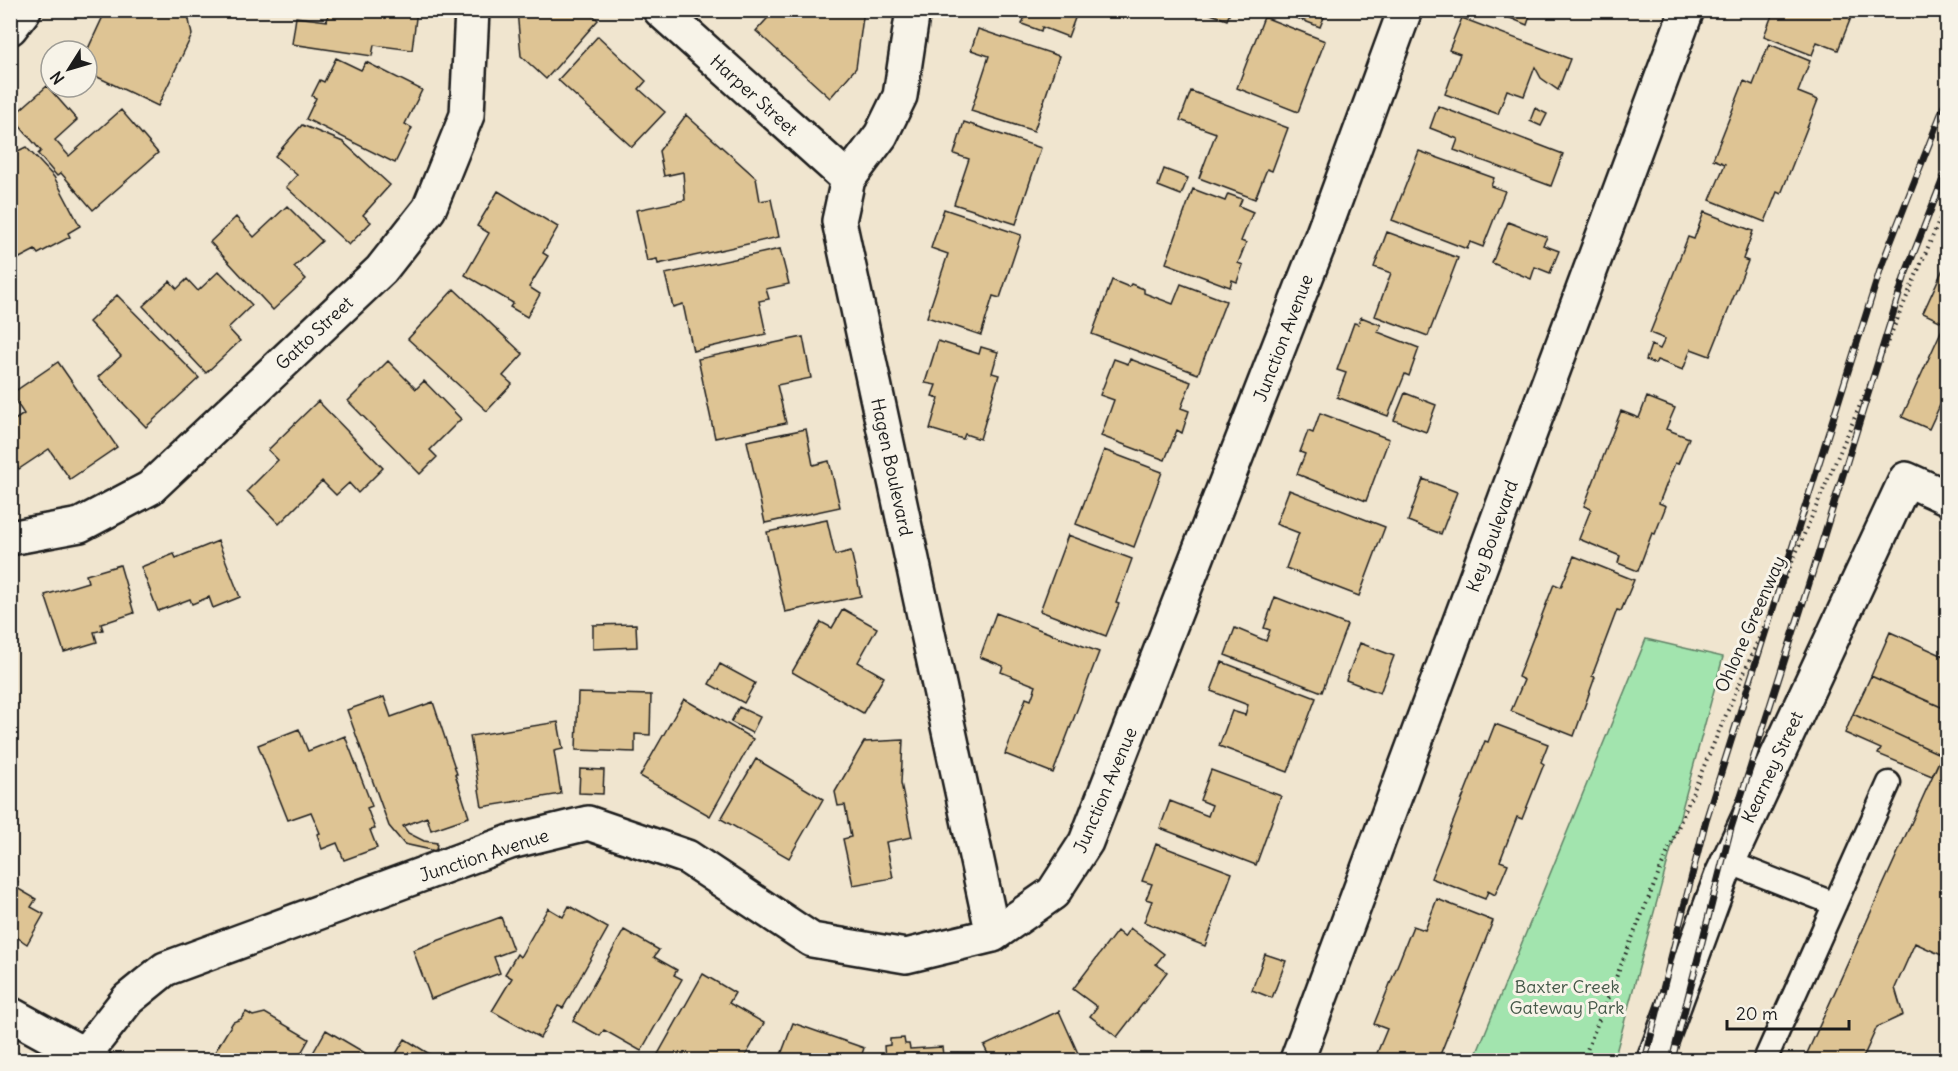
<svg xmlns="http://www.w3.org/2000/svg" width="1958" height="1071" viewBox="0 0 1958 1071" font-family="Delius,sans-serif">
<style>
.green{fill:#a2e4ae;stroke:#5f8065;stroke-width:1.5}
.building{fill:#dec494;stroke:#1c1c1c;stroke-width:1.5}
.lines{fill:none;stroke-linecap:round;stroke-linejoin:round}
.lane-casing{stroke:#1c1c1c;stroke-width:27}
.street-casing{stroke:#1c1c1c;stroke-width:38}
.secondary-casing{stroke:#1c1c1c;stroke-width:38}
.path{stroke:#1c1c1c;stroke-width:4;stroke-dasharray:1.5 4.5;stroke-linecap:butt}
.lane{stroke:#f7f3e8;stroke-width:22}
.street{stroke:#f7f3e8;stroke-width:33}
.secondary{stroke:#f7f3e8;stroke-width:33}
.rail-casing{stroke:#1c1c1c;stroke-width:7}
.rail{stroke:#f7f3e8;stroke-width:4.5;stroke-dasharray:14;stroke-linecap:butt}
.labels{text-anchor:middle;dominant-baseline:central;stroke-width:6;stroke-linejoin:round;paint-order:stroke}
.street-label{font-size:18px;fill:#1c1c1c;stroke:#f7f3e8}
.park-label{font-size:18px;fill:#445848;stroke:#f7f3e8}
</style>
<rect width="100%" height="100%" fill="#f0e5cf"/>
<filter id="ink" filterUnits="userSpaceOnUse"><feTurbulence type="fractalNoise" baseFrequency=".0167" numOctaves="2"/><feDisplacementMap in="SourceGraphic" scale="12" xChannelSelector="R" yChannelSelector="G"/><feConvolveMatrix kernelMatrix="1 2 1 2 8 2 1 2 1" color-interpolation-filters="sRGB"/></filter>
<g filter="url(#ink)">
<path class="green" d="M1646 639 1723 657 1614 1060H1474Z"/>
<path class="building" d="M106 10H187L192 35 158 106 87 72V51Z
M329 10H417L412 50 374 45 372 56 292 44 296 17 327 21Z
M517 10H587L598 20 546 79 521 56Z
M775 10H864L856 68 830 98 756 31Z
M1025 10H1078L1068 37 1042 27 1041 31 1022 24 1027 11Z
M1209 10H1231L1227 20 1208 13Z
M1276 10H1327L1320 27Z
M1491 10H1532L1527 25Z
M1774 10H1854L1838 50 1817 42 1812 55 1764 36Z
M1264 17 1325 41 1298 112 1237 88Z
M1462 18 1570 59 1558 90 1541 78 1535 67 1524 96 1507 90 1498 114 1445 94 1460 54 1449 50Z
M978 29 1059 56 1034 131 971 111 989 56 971 50Z
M598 36 646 81 639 89 665 112 632 147 558 80Z
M1769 44 1810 61 1798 92 1818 100 1781 194 1777 192 1765 222 1710 200 1725 164 1713 159 1744 81 1753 85Z
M336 58 361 70 366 62 422 90 405 124 412 128 395 163 306 119 316 98 312 96 320 80 324 82Z
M47 86 77 120 55 140 69 156 121 110 158 153 93 210 61 173 57 176 38 154 41 151 12 117Z
M1191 91 1288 128 1272 171 1267 169 1255 199 1199 178 1216 133 1180 120Z
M1438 106 1563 154 1551 186 1454 150 1458 139 1430 128Z
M1535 108 1547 114 1541 126 1530 121Z
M686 115 756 178 760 201 771 199 779 237 658 264 657 259 647 261 636 210 685 200 683 172 664 176 659 151Z
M964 122 1041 148 1016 224 954 204 969 159 954 154Z
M302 125 343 142 390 185 363 215 371 222 349 245 286 187 297 175 275 156Z
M26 147 54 177 80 226 68 233 70 237 38 254 35 250 10 263V199L13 198 10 193V155Z
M1419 151 1494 178 1491 186 1505 191 1483 247 1470 242 1467 249 1392 220Z
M1164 169 1188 178 1181 195 1158 186Z
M1193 189 1225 201 1228 194 1242 199 1239 206 1253 212 1241 241 1246 243 1238 263 1243 265 1237 282 1232 280 1230 287 1166 263Z
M498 191 558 227 543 253 548 256 529 287 540 294 527 317 510 307 513 303 465 275 489 233 477 226Z
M287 206 322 241 294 267 306 279 273 310 210 242 236 217 254 237Z
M944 209 1021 235 1000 298 993 296 981 335 927 317 948 254 931 248Z
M1704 212 1753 231 1743 259 1748 261 1710 356 1691 349 1683 370 1657 360 1655 364 1646 360 1651 345 1660 349 1665 339 1650 333 1688 237 1694 239Z
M1508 222 1547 237 1543 245 1559 251 1550 273 1535 267 1531 279 1492 263Z
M1387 232 1458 258 1428 336 1375 316 1391 273 1374 267Z
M780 249 789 284 766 289 769 299 759 301 766 334 693 351 683 304 673 307 665 274Z
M1948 258V325L1923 313Z
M219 271 252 305 228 328 240 341 206 373 143 306 170 281 177 289 187 279 198 291Z
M1112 280 1129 287 1131 284 1144 289V293L1173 304 1181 284 1226 301 1198 374 1092 334Z
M454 289 523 354 503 376 512 384 487 411 408 339Z
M117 295 199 378 146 427 98 377 121 356 89 322Z
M1361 317 1381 325 1378 332 1419 348 1409 376 1405 374 1388 416 1337 397 1346 373 1337 370 1354 323 1358 324Z
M1943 327 1948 330V388L1929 429 1902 417Z
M803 337 811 378 777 385 786 423 715 438 698 359Z
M938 341 979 354 981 347 998 352 992 373 999 375 980 439 965 434 963 439 930 429 939 398 932 396 936 385 925 383Z
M1114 359 1128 364 1130 359 1191 382 1181 408 1189 411 1182 433 1177 430 1165 460 1101 436 1114 400 1100 395Z
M388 361 416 389 424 381 461 419 430 450 437 457 420 474 348 401Z
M58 362 117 447 70 479 49 449 19 469 10 456V423L24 414 11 394Z
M1405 393 1436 405 1426 432 1394 420Z
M1647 397 1675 408 1666 429 1689 438 1678 464 1675 463 1659 503 1666 506 1655 534 1652 533 1638 571 1618 563 1620 556 1579 539 1591 509 1584 506 1621 411 1639 418Z
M318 401 383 468 358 493 349 483 336 495 322 481 279 524 247 491 278 460 268 450Z
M1320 413 1389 439 1366 501 1297 474 1305 454 1300 452 1308 431 1313 433Z
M806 429 813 465 829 461 840 507 765 523 747 441Z
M1104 450 1162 472 1134 547 1076 524Z
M1423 479 1457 492 1441 534 1408 521Z
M1289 490 1385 527 1359 596 1286 568 1299 533 1276 524Z
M827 520 835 555 851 551 861 596 785 612 767 532Z
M1068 535 1132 559 1116 603 1119 604 1106 636 1040 611Z
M218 541 240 597 213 608 209 597 192 604 190 599 158 611 141 567 174 554 176 558Z
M1574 556 1634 580 1621 611 1617 610 1592 676 1595 677 1574 736 1511 711 1524 680 1518 677 1554 584 1561 587Z
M120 565 134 613 101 624 103 630 94 632 97 642 64 652 45 595 88 582 86 575Z
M1275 597 1347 625 1322 692 1225 655 1235 628 1266 641 1270 630 1264 628Z
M843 609 877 628 858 662 884 677 863 713 792 672 821 622 832 628Z
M996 613 1099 652 1053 773 1005 754 1026 698 1031 700 1036 686 1001 672 1003 666 980 657Z
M636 624 637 647 593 649V625Z
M1890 632 1948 658V710L1871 676Z
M1360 643 1394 656 1380 693 1346 680Z
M1222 662 1316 698 1288 772 1219 746 1232 711 1245 715 1248 705 1211 691Z
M720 664 755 683 744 703 709 684Z
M1871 676 1948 710V758L1853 714Z
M578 693 651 695 650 735 635 734V752L576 750Z
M384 697 391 717 433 702 457 774H455L469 817 431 830 427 817 403 826 408 833 424 841 437 843 436 851 404 844 389 826 347 710Z
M684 699 753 739 710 816 640 776Z
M739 707 760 717 752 733 731 722Z
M1853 714 1942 755 1932 776 1878 754 1881 749 1845 733Z
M558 722 563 749 554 751 561 794 482 807 470 736Z
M1495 724 1548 744 1541 762 1544 764 1522 819 1517 817 1500 861 1508 864 1495 895 1488 891 1485 899 1431 878 1485 741 1488 742Z
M299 729 308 751 345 736 372 806 367 808 375 829 370 830 377 848 344 860 337 843 322 849 317 834 320 833 311 812 288 820 258 745Z
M903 740 901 783 912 837 886 842 893 878 853 885 843 839 851 837 845 805 838 806 835 792 864 742Z
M1942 755 1948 758V958L1915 943 1895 988 1903 1015 1877 1027 1862 1060H1804Z
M756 759 823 799 789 858 721 819Z
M580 769 604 770 603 794 579 793Z
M1211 770 1281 796 1256 865 1160 828 1170 801 1208 816 1212 805 1200 800Z
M1156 844 1232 873 1205 946 1144 922 1152 901 1146 899 1152 884 1142 881Z
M10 878 18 882 15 887 36 899 31 907 44 914 27 944 15 936 10 941Z
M1437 899 1493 921 1438 1060H1395L1377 1053 1387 1029 1374 1024 1413 926 1425 930Z
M569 906 608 928 563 1008 558 1006 540 1038 492 1011 512 978 505 974 517 954 520 957 548 908 563 917Z
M501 917 513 950 494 957 500 973 431 999 413 950Z
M1130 928 1164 954 1156 964 1167 972 1117 1037 1090 1016 1097 1007 1073 989 1117 931 1124 937Z
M624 930 659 950 654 957 677 970 674 975 682 979 641 1051 604 1030 600 1036 573 1021Z
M1265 954 1286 961 1272 998 1252 990Z
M703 974 735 993 729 1003 764 1023 743 1060H664L657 1056Z
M1059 1011 1081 1060H991L984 1046Z
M246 1012 253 1016 265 1013 309 1039 297 1060H210L233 1022 241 1019Z
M793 1023 864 1048 860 1060H779Z
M326 1030 377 1060H309Z
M904 1038 905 1044H909L910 1049 942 1047 943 1055 960 1054 961 1060H885L884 1046 890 1045V1039Z
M405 1039 436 1058 435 1060H392Z"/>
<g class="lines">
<g class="lane-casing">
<path id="lane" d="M1728 862 1835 904
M1765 1060 1889 783"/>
</g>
<g class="street-casing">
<path id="street" d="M660 10 848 179
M913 10 900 96 881 135 848 179 839 221 993 935
M10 28 24 10
M10 538 80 525 150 488 381 270 429 209 467 115 472 10
M10 1014 94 1060
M84 1055 128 999 165 969 510 842 588 823 687 857 812 940 906 956 993 935 1053 893 1086 842 1322 236 1405 10
M1654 1060 1722 875 1906 479 1948 498"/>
</g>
<g class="secondary-casing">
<path id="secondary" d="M1297 1060 1687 10"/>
</g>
<path class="path" d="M1583 1060C1697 771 1827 487 1948 200"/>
<use href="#lane" class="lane"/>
<use href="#street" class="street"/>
<use href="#secondary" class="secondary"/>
<g class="rail-casing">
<path id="rail" d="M1645 1060 1706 820 1882 264 1948 96
M1672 1060 1731 828 1813 571 1905 275 1948 166"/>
</g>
<use href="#rail" class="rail"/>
</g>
</g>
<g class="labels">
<g class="street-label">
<text transform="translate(754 95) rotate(42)">Harper Street</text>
<text transform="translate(314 333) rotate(-43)">Gatto Street</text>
<text transform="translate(1283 338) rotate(-69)">Junction Avenue</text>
<text transform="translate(892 467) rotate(78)">Hagen Boulevard</text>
<text transform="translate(1492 536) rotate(-70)">Key Boulevard</text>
<text transform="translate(1750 624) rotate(-66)">Ohlone Greenway</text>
<text transform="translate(1772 767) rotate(-65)">Kearney Street</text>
<text transform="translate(1105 790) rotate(-67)">Junction Avenue</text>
<text transform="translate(484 855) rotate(-18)">Junction Avenue</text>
</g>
<g class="park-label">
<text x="1567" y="986">Baxter Creek<tspan x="1567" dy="21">Gateway Park</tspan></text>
</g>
</g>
<rect width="1958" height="1071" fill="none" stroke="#f7f3e8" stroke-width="36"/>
<rect x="18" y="18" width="1922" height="1035" fill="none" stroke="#1c1c1c" stroke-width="2" filter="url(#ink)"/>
<g transform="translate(69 69) rotate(233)"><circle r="28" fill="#f7f3e8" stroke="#9f9d96" stroke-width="1.5"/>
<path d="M0-4.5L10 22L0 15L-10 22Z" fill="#1c1c1c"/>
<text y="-9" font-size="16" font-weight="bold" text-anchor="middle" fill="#1c1c1c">N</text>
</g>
<path d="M1727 1020v9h122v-9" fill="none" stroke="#1c1c1c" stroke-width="3"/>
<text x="1736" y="1020" font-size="18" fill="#1c1c1c" stroke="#f7f3e8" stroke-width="4.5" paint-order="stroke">20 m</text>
</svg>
